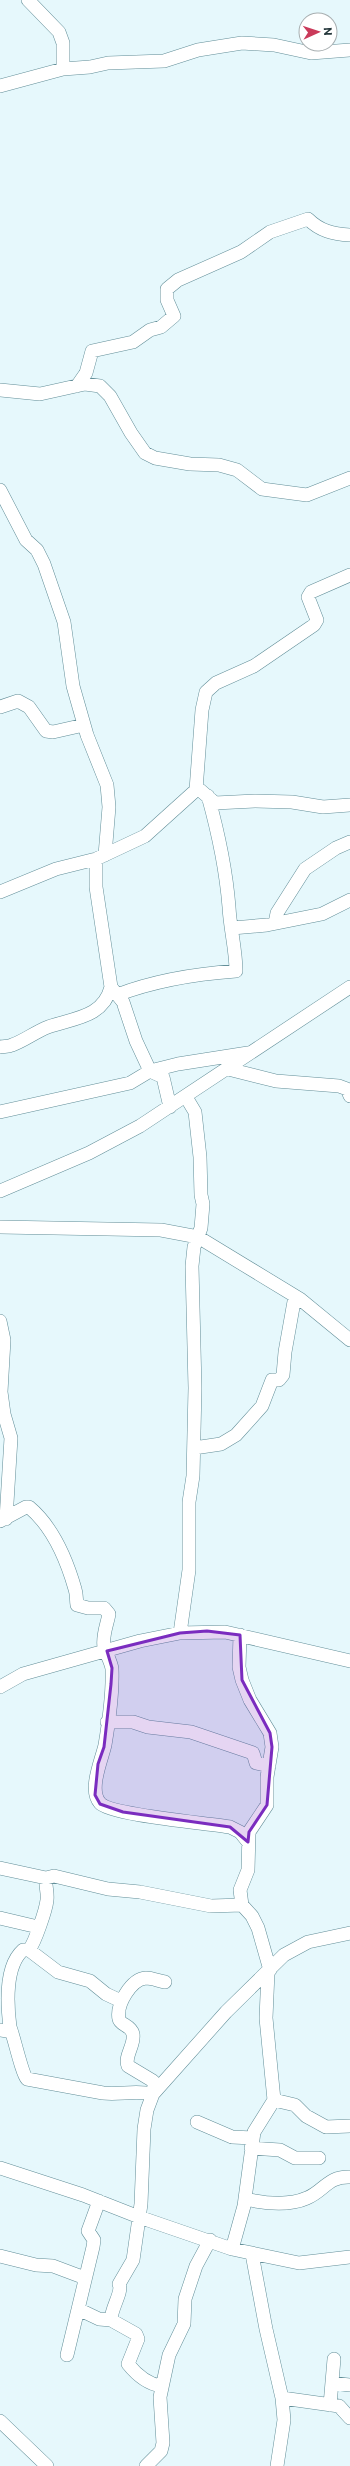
<svg xmlns="http://www.w3.org/2000/svg" width="350" height="2466" viewBox="0 0 350 2466" font-family="Commissioner,sans-serif">
<style>
.lines{fill:none;stroke-linecap:round;stroke-linejoin:round}
.minor-casing{stroke:#628e98;stroke-width:14}
.minor{stroke:#fff;stroke-width:13}
.marked{fill:#7b2cbf;fill-opacity:0.2;stroke:#7b2cbf;stroke-width:3;stroke-linejoin:round}
</style>
<rect width="100%" height="100%" fill="#e6f8fc"/>
<g class="lines">
<g class="minor-casing">
<path id="minor" d="M28 0 59 32 63 43V69
M0 86 63 69 90 67 108 63 164 61 198 50 242 43 274 45 311 53 350 50
M77 386 86 373 92 351 133 342 150 330 161 327 174 316 167 300V289L178 280 241 252 270 232 308 219C320 231 333 234 350 235
M0 390 40 394 85 384 100 386 110 396 131 433 145 453 155 458 190 464 219 465 237 470 262 489 307 495 350 478
M0 490 26 540 37 550 44 564 64 622 73 686 87 735 107 785 109 807 105 855
M0 707 18 701 29 707 46 731 53 732 84 725
M196 790 202 710 206 692 216 683 254 666 314 625 317 620 308 597 311 592 350 575
M96 859V887L111 987 123 1002 136 1041 150 1071 163 1077 170 1107
M0 892 56 869 96 859 145 836 196 790H200L215 803 255 801 292 802 323 807 350 805
M275 923 277 913 305 869 336 848 350 842
M232 928 267 925 322 914 350 900
M117 995C156 980 194 974 236 971 236 950 230 928 229 907 226 869 218 832 208 796
M0 1047C4 1046 8 1047 12 1045 24 1041 35 1032 48 1027 73 1018 103 1018 111 987
M228 1069 276 1081 339 1086 347 1089 350 1096
M0 1112 130 1083 150 1071 178 1064 248 1053
M0 1191 89 1153 140 1126 350 987
M0 1227 161 1230 198 1237 300 1299 350 1340
M0 1321 4 1340 1 1392 4 1414 11 1438 6 1519
M194 1448 221 1444 236 1435 262 1406 272 1380H279L283 1375 285 1352 295 1296
M0 1521 26 1507H29C53 1527 67 1561 75 1589 77 1595 76 1599 77 1605L88 1608H104L109 1614C107 1625 102 1636 104 1647 106 1654 111 1661 112 1669 113 1694 109 1721 105 1745 102 1759 88 1790 100 1803 110 1815 207 1823 230 1827L240 1832 248 1842
M180 1633 189 1570V1502L193 1476 195 1388 192 1266 194 1247 201 1228 203 1204 201 1195 200 1157 195 1112 186 1097
M240 1635 239 1667 242 1680 250 1700 270 1733 272 1747 267 1777V1805L249 1832 248 1870 240 1890 242 1905 252 1916 258 1928 270 1970
M0 1687 23 1674 140 1641 180 1633 225 1632 350 1661
M107 1722H133L148 1727 191 1732 253 1753 256 1763 269 1766
M0 1868 46 1878 54 1876 108 1889 140 1892 211 1906 242 1905
M0 1918 38 1927
M29 1950 58 1972 90 1981 106 1994 121 2001
M10 2027C14 2037 22 2074 27 2079L103 2093C120 2095 135 2090 153 2094
M0 2030 7 2031 10 2027C7 2004 5 1966 23 1950H29C35 1942 46 1910 47 1900 48 1892 45 1886 46 1878
M155 2091 153 2081 128 2066C124 2056 135 2045 133 2034 131 2025 120 2025 119 2019 116 2005 131 1979 146 1978 152 1978 159 1981 165 1982
M274 2100 295 2105 306 2116 326 2127 350 2126
M197 2122 232 2137 253 2138
M251 2148 280 2150 295 2158H319
M0 2168 83 2195 139 2217 232 2249 299 2263 350 2257
M245 2199C263 2203 289 2206 307 2198 324 2191 328 2176 350 2177
M232 2249 244 2206 254 2132 274 2100 266 2018 268 1972
M252 2254 266 2329 282 2398 284 2420 277 2466
M0 2256 36 2265 53 2266 85 2278
M78 2309 99 2319 111 2320
M67 2355 93 2247 94 2240 88 2231 99 2201
M332 2383 350 2385
M161 2386C148 2384 136 2374 128 2364L138 2339 136 2334 111 2320C111 2308 123 2292 119 2284L133 2260 141 2204 144 2129 147 2110 153 2094 226 2012 284 1955 308 1942 350 1933
M282 2398 339 2406 350 2418
M330 2405 334 2359
M0 2421 47 2466
M146 2466 161 2451 163 2443 160 2397 169 2355 184 2324 185 2299 196 2266 210 2240"/>
</g>
<use href="#minor" class="minor"/>
</g>
<path class="marked" d="M207 1631 240 1635 242 1680 270 1733 272 1747 267 1805 249 1832 248 1842 230 1827 123 1812 100 1804 95 1795 98 1764 104 1747 111 1684 112 1668 107 1651 180 1633Z"/>
<g transform="translate(318 32) rotate(87)"><circle r="19" fill="#ffffff" stroke="#a8afb1"/>
<path d="M0-3L7 15L0 10L-7 15Z" fill="#ca3a5a"/>
<text y="-6" font-size="11" font-weight="bold" text-anchor="middle" fill="#26383c">N</text>
</g>
</svg>
